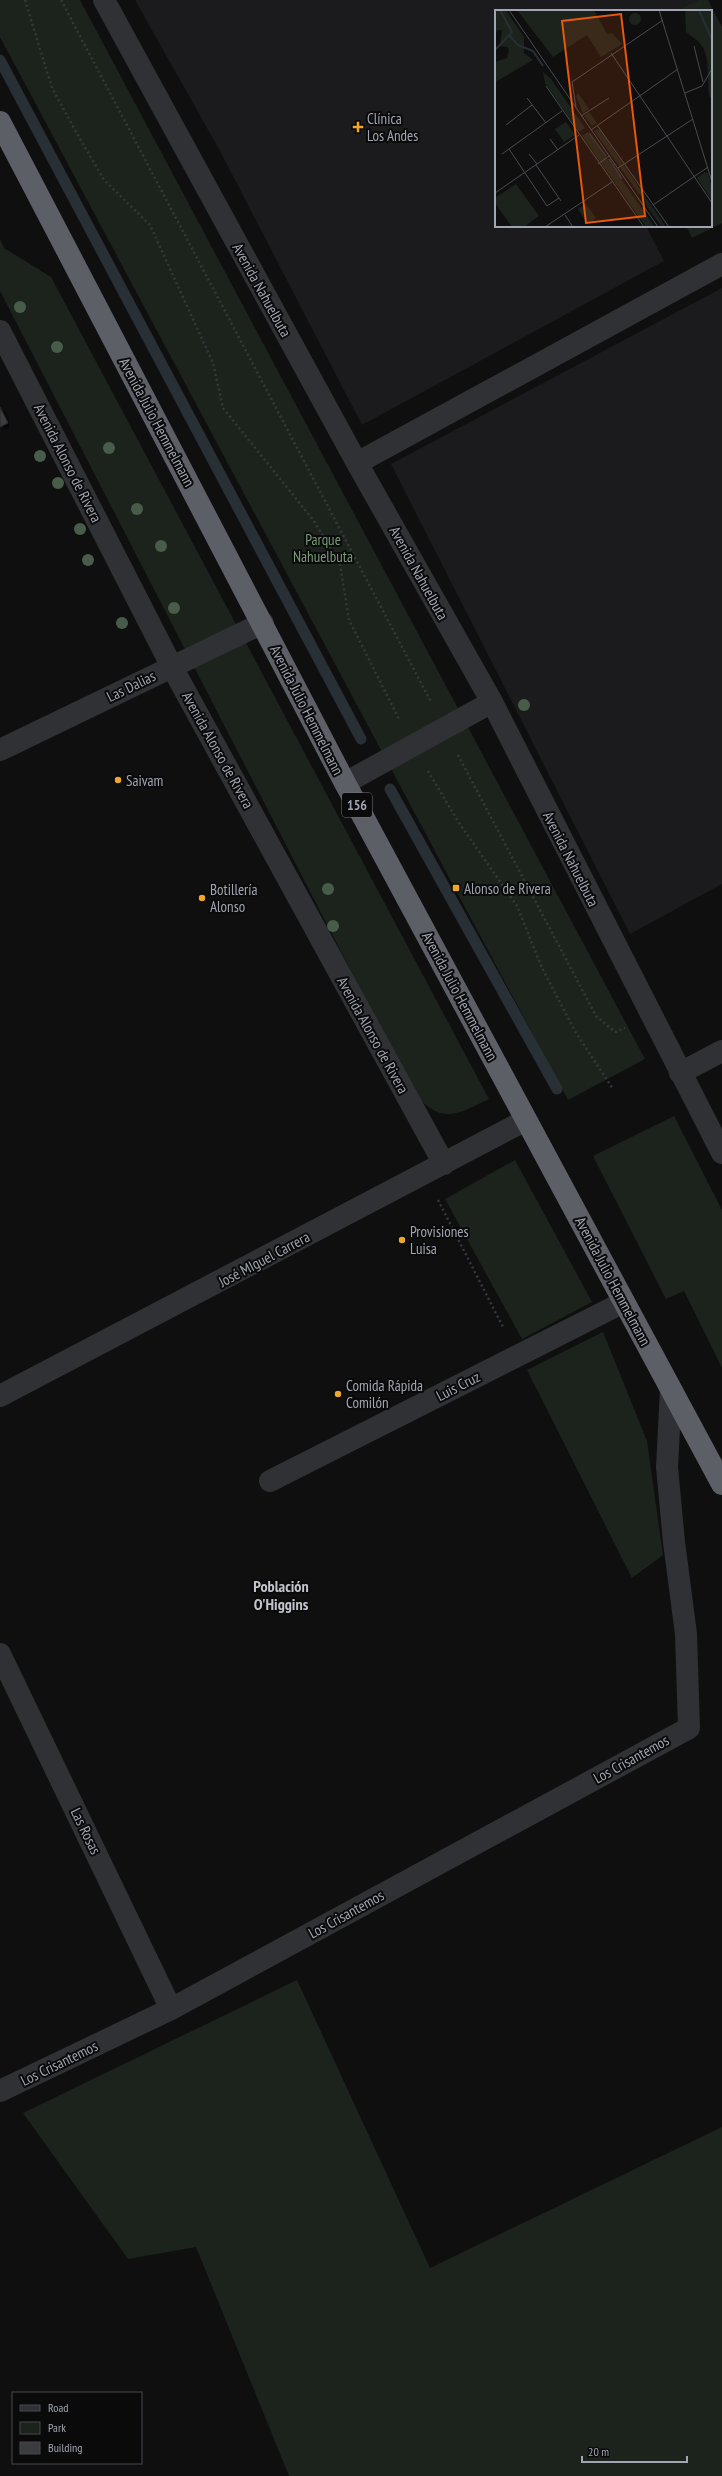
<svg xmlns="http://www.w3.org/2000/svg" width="722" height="2476" viewBox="0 0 722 2476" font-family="'PT Sans Narrow',sans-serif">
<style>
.built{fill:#1b1b1d}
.green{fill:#1b231c}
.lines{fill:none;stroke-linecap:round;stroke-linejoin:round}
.stream{stroke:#282f35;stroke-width:11}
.building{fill:#3b3c40;stroke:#29292c;filter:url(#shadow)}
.path{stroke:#36383c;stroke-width:2.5;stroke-dasharray:2 3;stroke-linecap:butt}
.minor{stroke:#303135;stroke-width:22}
.highway{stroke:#5c5f66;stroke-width:22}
.tree{fill:#485d49}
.poi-dot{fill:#eea829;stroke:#0a0a0b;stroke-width:1.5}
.labels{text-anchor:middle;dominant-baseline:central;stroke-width:4;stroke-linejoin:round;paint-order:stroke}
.shield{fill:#0a0a0b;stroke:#73767f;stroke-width:1}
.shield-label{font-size:14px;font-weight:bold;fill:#a0a5b1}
.poi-label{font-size:15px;fill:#a0a5b1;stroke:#0a0a0b;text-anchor:start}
.street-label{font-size:15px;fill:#a0a5b1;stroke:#0a0a0b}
.park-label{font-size:15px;fill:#779c78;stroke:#0a0a0b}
.neighbourhood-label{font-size:16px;font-weight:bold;fill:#c1c4cd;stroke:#0a0a0b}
.inset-river{fill:none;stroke:#282f35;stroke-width:2}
.inset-road{fill:none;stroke:#494b50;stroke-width:1}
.view{fill:#e8590c;fill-opacity:0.15;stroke:#e8590c;stroke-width:2}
.inset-edge{fill:none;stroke:#a0a5b1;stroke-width:2}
</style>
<defs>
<filter id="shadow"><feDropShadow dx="3.5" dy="3.5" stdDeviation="1" flood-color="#0009"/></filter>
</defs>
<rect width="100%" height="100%" fill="#0f0f10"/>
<path class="built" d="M135 0H698L676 11H496V226H646L664 261 362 425 220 151Z
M722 288V884L630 934 391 464Z"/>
<path class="green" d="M0 0H80L645 1059 568 1100 0 37Z
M698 0H708L722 27V223L692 238 686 226H711V11H676Z
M0 239 4 248 51 277 489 1099C456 1115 442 1125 414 1093L0 291Z
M674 1116 722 1210V1368L684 1291 666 1299 593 1156Z
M515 1160 592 1302 522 1339 445 1199Z
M603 1332 647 1441 663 1555 632 1578 527 1370Z
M297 1980 430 2268 722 2127V2476H289L196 2247 128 2259 23 2113Z"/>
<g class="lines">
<path class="stream" d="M0 60 361 739
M390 789 557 1089"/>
</g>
<path class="building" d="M0 407 8 423 0 427Z"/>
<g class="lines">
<path class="path" d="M25 0 52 88 80 139 104 180 150 225 213 363 223 408 314 521 340 564 349 620 399 719
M61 0 431 702
M458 755 596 1016 615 1032 625 1028
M428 771 459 823 517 906 542 968 576 1033 613 1089
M438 1200 504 1329"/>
<path class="minor" d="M104 0 357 463 492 702 722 1153
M0 331 172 667 444 1164
M357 463 722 264
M0 750 263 623
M345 783 492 702
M680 1073 722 1051
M0 1396 526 1120
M270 1481 624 1302
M0 1654 171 2009
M0 2091 171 2009 689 1728 686 1634 674 1542 667 1467 671 1389"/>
<path class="highway" d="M0 122 345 783 722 1484"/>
</g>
<g class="tree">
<circle cx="20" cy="307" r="6"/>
<circle cx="57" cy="347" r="6"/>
<circle cx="109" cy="448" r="6"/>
<circle cx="40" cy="456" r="6"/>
<circle cx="58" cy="483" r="6"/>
<circle cx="137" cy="509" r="6"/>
<circle cx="80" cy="529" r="6"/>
<circle cx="161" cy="546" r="6"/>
<circle cx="88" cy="560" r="6"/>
<circle cx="174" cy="608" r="6"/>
<circle cx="122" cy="623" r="6"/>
<circle cx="524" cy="705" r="6"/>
<circle cx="328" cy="889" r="6"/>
<circle cx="333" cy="926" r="6"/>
</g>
<g class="poi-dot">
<path d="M356 121h4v4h4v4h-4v4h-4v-4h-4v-4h4z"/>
<circle cx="118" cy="780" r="4"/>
<rect x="452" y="884" width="8" height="8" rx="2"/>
<circle cx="202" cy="898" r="4"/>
<circle cx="402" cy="1240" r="4"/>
<circle cx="338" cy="1394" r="4"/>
</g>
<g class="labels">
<rect class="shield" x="342" y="793" width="30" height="24" rx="3"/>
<g class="shield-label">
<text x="357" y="805">156</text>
</g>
<g class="poi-label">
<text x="367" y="118">Clínica<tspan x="367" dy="17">Los Andes</tspan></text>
<text x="126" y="780">Saivam</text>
<text x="464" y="888">Alonso de Rivera</text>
<text x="210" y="889">Botillería<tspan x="210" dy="17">Alonso</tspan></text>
<text x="410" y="1231">Provisiones<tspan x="410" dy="17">Luisa</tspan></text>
<text x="346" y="1385">Comida Rápida<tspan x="346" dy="17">Comilón</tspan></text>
</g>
<g class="street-label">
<text transform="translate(262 290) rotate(61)">Avenida Nahuelbuta</text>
<text transform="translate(157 422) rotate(62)">Avenida Julio Hemmelmann</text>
<text transform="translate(68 463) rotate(63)">Avenida Alonso de Rivera</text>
<text transform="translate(419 573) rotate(61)">Avenida Nahuelbuta</text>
<text transform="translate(131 686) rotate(-26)">Las Dalias</text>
<text transform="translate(307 710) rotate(63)">Avenida Julio Hemmelmann</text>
<text transform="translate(218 750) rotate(61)">Avenida Alonso de Rivera</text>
<text transform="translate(571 859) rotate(63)">Avenida Nahuelbuta</text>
<text transform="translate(460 996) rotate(62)">Avenida Julio Hemmelmann</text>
<text transform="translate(373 1035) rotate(61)">Avenida Alonso de Rivera</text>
<text transform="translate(264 1259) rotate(-28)">José MIguel Carrera</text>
<text transform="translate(613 1281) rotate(62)">Avenida Julio Hemmelmann</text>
<text transform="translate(458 1386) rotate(-27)">Luis Cruz</text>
<text transform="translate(631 1759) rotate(-29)">Los Crisantemos</text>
<text transform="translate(86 1831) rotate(64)">Las Rosas</text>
<text transform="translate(346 1914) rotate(-29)">Los Crisantemos</text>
<text transform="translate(59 2063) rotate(-26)">Los Crisantemos</text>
</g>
<g class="park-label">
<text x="323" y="539">Parque<tspan x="323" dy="17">Nahuelbuta</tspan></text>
</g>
<g class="neighbourhood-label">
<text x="281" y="1586">Población<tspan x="281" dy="18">O'Higgins</tspan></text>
</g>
</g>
<g transform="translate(495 10)">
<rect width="217" height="217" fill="#0f0f10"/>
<path d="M1 0H11L29 27V43L38 50 2 71 0 75V52L12 48 14 40 12 37 5 36 7 20H3L0 24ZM22 0H99L112 24 117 23 127 34 106 47 92 25 58 47ZM190 0H217V90L214 85 212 50 209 39 203 31 191 22ZM134 9a6 6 0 1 1 12 0a6 6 0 1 1-12 0ZM48 62 56 69 90 118 84 122 76 111 50 73ZM83 83 94 99 88 103 81 86ZM94 102 102 113 97 116 89 106ZM71 112 80 125 69 132 60 119ZM102 119 105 120 171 217H167L152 197 148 186 144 184 99 121ZM93 122 160 217H151L87 126ZM210 162 213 163 217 178V191L202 168ZM21 174 44 206 29 217H17L0 193V188ZM91 194 101 208 93 214 83 199Z" fill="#1b231c"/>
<path class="inset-river" d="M204 0 217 30M14 25 23 35 38 41 48 56M0 40 17 22 5 0M94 123 111 146M114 149 127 169"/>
<path class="inset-road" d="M14 0 163 217M164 0 217 172M199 36 208 72M116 43 217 193M51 76 149 217M190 83 207 76 217 59M32 88 51 113M81 97 77 72 168 10M86 106 114 88M11 115 37 95M102 115 174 217M96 120 183 59M55 129 63 140M14 139 52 196 64 188M7 144 67 101M34 144 42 154M103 154 114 146M41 155 66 191M123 158 198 109M0 183 84 125M158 195 213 157M70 205 78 217M50 217 117 172"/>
<path class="view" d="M126 4 150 206 91 213 67 11Z"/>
<rect width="217" height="217" class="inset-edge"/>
</g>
<rect x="12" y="2392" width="130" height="72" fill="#0a0a0b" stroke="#46484d"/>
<rect x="20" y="2405" width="20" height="6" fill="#303135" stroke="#46484d"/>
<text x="48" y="2412" font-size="12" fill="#a0a5b1">Road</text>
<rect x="20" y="2422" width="20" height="12" fill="#1b231c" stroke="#46484d"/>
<text x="48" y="2432" font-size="12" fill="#a0a5b1">Park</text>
<rect x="20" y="2442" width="20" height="12" fill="#3b3c40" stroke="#46484d"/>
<text x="48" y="2452" font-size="12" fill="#a0a5b1">Building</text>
<path d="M582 2456v6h105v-6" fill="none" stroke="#a0a5b1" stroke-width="2"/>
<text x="588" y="2456" font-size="12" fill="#a0a5b1" stroke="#0a0a0b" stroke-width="3" paint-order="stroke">20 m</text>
</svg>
